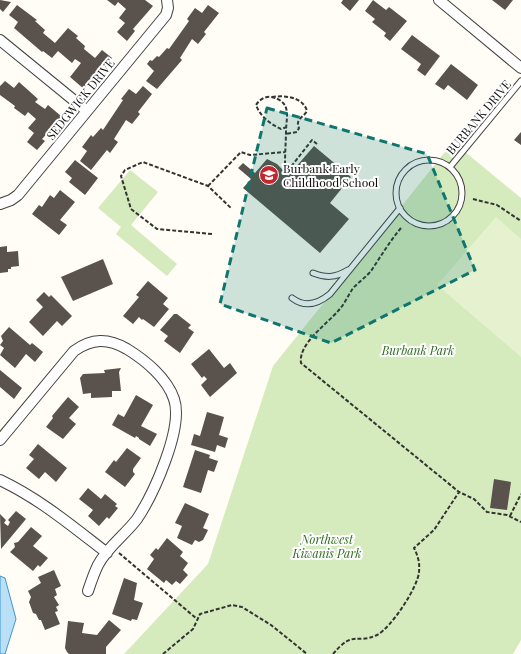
<svg xmlns="http://www.w3.org/2000/svg" width="521" height="654" viewBox="0 0 521 654" font-family="'Playfair Display',serif">
<style>
.green{fill:#d5ebbd}
.pitch{fill:#e6f2cf}
.water{fill:#b9e0f7;stroke:#3f96cf}
.building{fill:#5a524d}
.lines{fill:none;stroke-linecap:round;stroke-linejoin:round}
.service-casing{stroke:#444;stroke-width:7}
.minor-casing{stroke:#444;stroke-width:12}
.path{stroke:#333;stroke-width:2;stroke-dasharray:4 2;stroke-linecap:butt}
.service{stroke:#fff;stroke-width:5}
.minor{stroke:#fff;stroke-width:10}
.marked{fill:#0f766e;fill-opacity:0.2;stroke:#0f766e;stroke-width:3;stroke-dasharray:8 5;stroke-linejoin:round}
.labels{text-anchor:middle;dominant-baseline:central;stroke-width:4;stroke-linejoin:round;paint-order:stroke}
.street-label{font-size:12px;fill:#111;stroke:#fff}
.poi-label{font-size:12px;fill:#111;stroke:#fff;text-anchor:start}
.park-label{font-size:12px;font-style:italic;fill:#2f6b1f;stroke:#fff}
</style>
<rect width="100%" height="100%" fill="#fffdf5"/>
<path class="green" d="M453 142 521 198V640L513 654H124L208 564 273 366Z
M130 170 158 192 131 225 177 264 167 276 116 234 121 227 98 208Z"/>
<path class="pitch" d="M496 217 521 239V357L437 285Z"/>
<path class="water" d="M0 576 5 578 16 619 5 654H0Z"/>
<path class="building" d="M0 0 11 2 3 12 0 9Z
M107 0H145L153 6 133 29 135 31 127 41 117 32 125 23 119 18 126 9 118 2 115 6Z
M343 0H359L350 11 341 3Z
M373 0 386 10 389 7 407 21 390 41 384 36 386 33 372 22 375 19 365 11Z
M492 0H513L505 10Z
M17 5 37 20 35 21 45 30 43 33 55 43 68 28 78 36 76 38 85 46 84 49 95 58 102 50 112 58 105 67 102 65 95 74 97 76 84 89 70 77 81 63 75 59 72 63 58 51 52 58 43 51 42 52 14 28 18 22 9 15Z
M208 5 219 13 204 32 206 34 198 44 192 39 180 58 182 60 157 89 146 81 154 71 147 64 150 60 152 61 157 56 159 57 167 48 169 49 189 21 187 19 195 8 202 13Z
M412 35 440 56 425 76 417 70 421 64 401 49Z
M451 64 478 85 467 100 448 85 444 90 435 84Z
M5 81 14 88 19 82 38 99 35 102 45 109 48 105 61 116 60 117 61 119 42 139 45 141 37 150 27 142 34 133 28 128 36 119 28 112 25 116 14 108 15 106 0 95V86Z
M143 86 152 94 138 112 140 114 132 124 126 120 114 139 118 142 110 153 107 150 91 170 80 161 87 151 82 147 91 135 93 137 101 128 103 130 123 100 121 99 129 89 136 94Z
M521 132V145L514 140Z
M314 146 351 177 330 203 349 219 320 253 243 188 251 179 238 168 243 163 255 173 267 159 277 164 283 170 285 169 288 176Z
M75 160 98 178 85 195 69 182 72 178 65 172Z
M60 190 75 202 60 220 67 225 59 235 32 214 39 205 42 207 50 195 54 198Z
M7 246V252L18 251 19 266 11 267V269H8V272L0 273V247Z
M103 259 113 284 73 301 61 277Z
M148 281 168 298 163 304 169 309 154 327 143 319 142 320 139 317 133 324 123 316 139 297 136 295Z
M44 292 49 297 51 295 72 316 62 326 57 321 43 336 29 322 43 307 36 300Z
M174 314H177L191 325 188 328 194 332 180 353 164 341 168 336 160 330Z
M9 327 30 345 32 343 43 352 35 362 26 354 15 368 0 355 4 348 0 345 3 341 1 336Z
M209 349 224 368 230 363 237 373 210 397 201 385 207 379 204 376 202 378 191 364Z
M121 368 119 372 121 391H112V397L91 398V393L83 394 80 378 83 374 105 373 104 370Z
M0 370 22 388 14 399 0 387Z
M136 395 153 405 141 426 157 434 150 446 139 439V438L136 436 135 438 112 425 118 414 124 417Z
M68 397 79 407 69 418 76 424 63 439 46 427 53 418 52 416Z
M207 412 224 417 219 435 228 438 225 448 217 445 215 452 191 445 194 434 200 436Z
M38 444 67 468 56 482 45 472 39 479 26 468 34 459 29 455Z
M127 448 141 458 133 469V472L135 474 125 487 105 472 114 460 116 462Z
M195 450 210 455 209 458 218 461 214 472 208 470 201 493 183 487Z
M494 479 511 482 507 510 490 508Z
M88 488 101 499 105 494 117 504 115 506 118 508 109 519 107 517 99 526 88 516 93 510 79 499Z
M185 503 209 514 203 528 208 530 203 540 199 542 195 540 192 545 177 538 182 526 175 523Z
M16 511 26 519 1 549 0 514 6 520 4 523 8 526 10 522 8 520Z
M31 527 42 536 33 546 48 558 40 567 38 565 33 571 10 552 15 547 14 543 18 542Z
M167 538 183 552 180 556 188 563 183 570 188 575 180 584 176 581 172 585 166 580 164 583 147 569 154 559 150 555 156 548 158 550Z
M54 570 61 586 55 589 57 595 54 597 59 605 56 607 58 611 55 612 60 624 45 630 41 620H39L36 614 33 613 29 602 31 597 28 591 41 583 38 577Z
M124 578 137 583 134 600 143 603 137 620 132 619 131 621 112 614Z
M109 620 121 630 106 647V654H69L67 652 65 648 68 621 84 623 82 633 97 635Z"/>
<g class="lines">
<g class="service-casing">
<path id="service" d="M396 193a33 33 0 1 1 66 0a33 33 0 1 1-66 0Z
M450 167 521 81
M313 273C326 278 335 278 348 270
M292 298C305 308 318 304 330 294L400 208"/>
</g>
<g class="minor-casing">
<path id="minor" d="M439 0 521 68
M0 40 87 111
M0 204 11 200 18 195 166 15 168 8 167 0
M0 440 74 351C92 338 108 338 127 349 145 360 167 378 174 399 184 428 153 495 137 519 125 535 107 547 98 565 94 573 91 582 88 591
M0 480C40 499 72 526 107 553"/>
</g>
<path class="path" d="M272 97C285 95 303 97 307 111 303 118 295 119 299 128L297 132 286 134
M287 127 281 129C270 124 260 116 256 105 259 100 265 96 271 97 291 101 287 115 286 129 286 141 285 152 285 164L290 168 312 140 317 144
M208 186 241 152 250 155 285 152
M473 199 497 205 521 221
M401 228C390 241 381 256 371 271 366 277 359 282 353 288 348 296 344 305 338 311 327 324 298 344 301 363L459 492 474 499 487 512 507 515 521 522
M212 234 157 229 131 209 121 176 125 170 143 162 208 186 232 209
M510 516 521 494
M119 553 197 619
M163 654 193 629 200 614 232 605 242 607 271 625 307 654
M333 654C354 629 356 645 377 635 391 628 418 587 419 572 420 563 418 556 414 548L434 530 459 492"/>
<use href="#service" class="service"/>
<use href="#minor" class="minor"/>
</g>
<path class="marked" d="M267 108 427 154 475 270 331 343 220 304Z"/>
<defs>
<g id="school-disc" transform="scale(1)"><circle r="9.5" fill="#c4262e" stroke="#fff"/><path d="M0-5L7-2L0 1L-7-2ZM-4 1L0 2.5L4 1V4Q0 6-4 4Z" fill="#fff"/></g>
</defs>
<g fill-rule="evenodd">
<use href="#school-disc" x="269" y="175"/>
</g>
<g class="labels">
<g class="street-label">
<text transform="translate(80 99) rotate(-51)">SEDGWICK DRIVE</text>
<text transform="translate(478 117) rotate(-50)">BURBANK DRIVE</text>
</g>
<g class="poi-label">
<text x="283" y="168">Burbank Early<tspan x="283" dy="14">Childhood School</tspan></text>
</g>
<g class="park-label">
<text x="418" y="350">Burbank Park</text>
<text x="327" y="539">Northwest<tspan x="327" dy="14">Kiwanis Park</tspan></text>
</g>
</g>
</svg>
